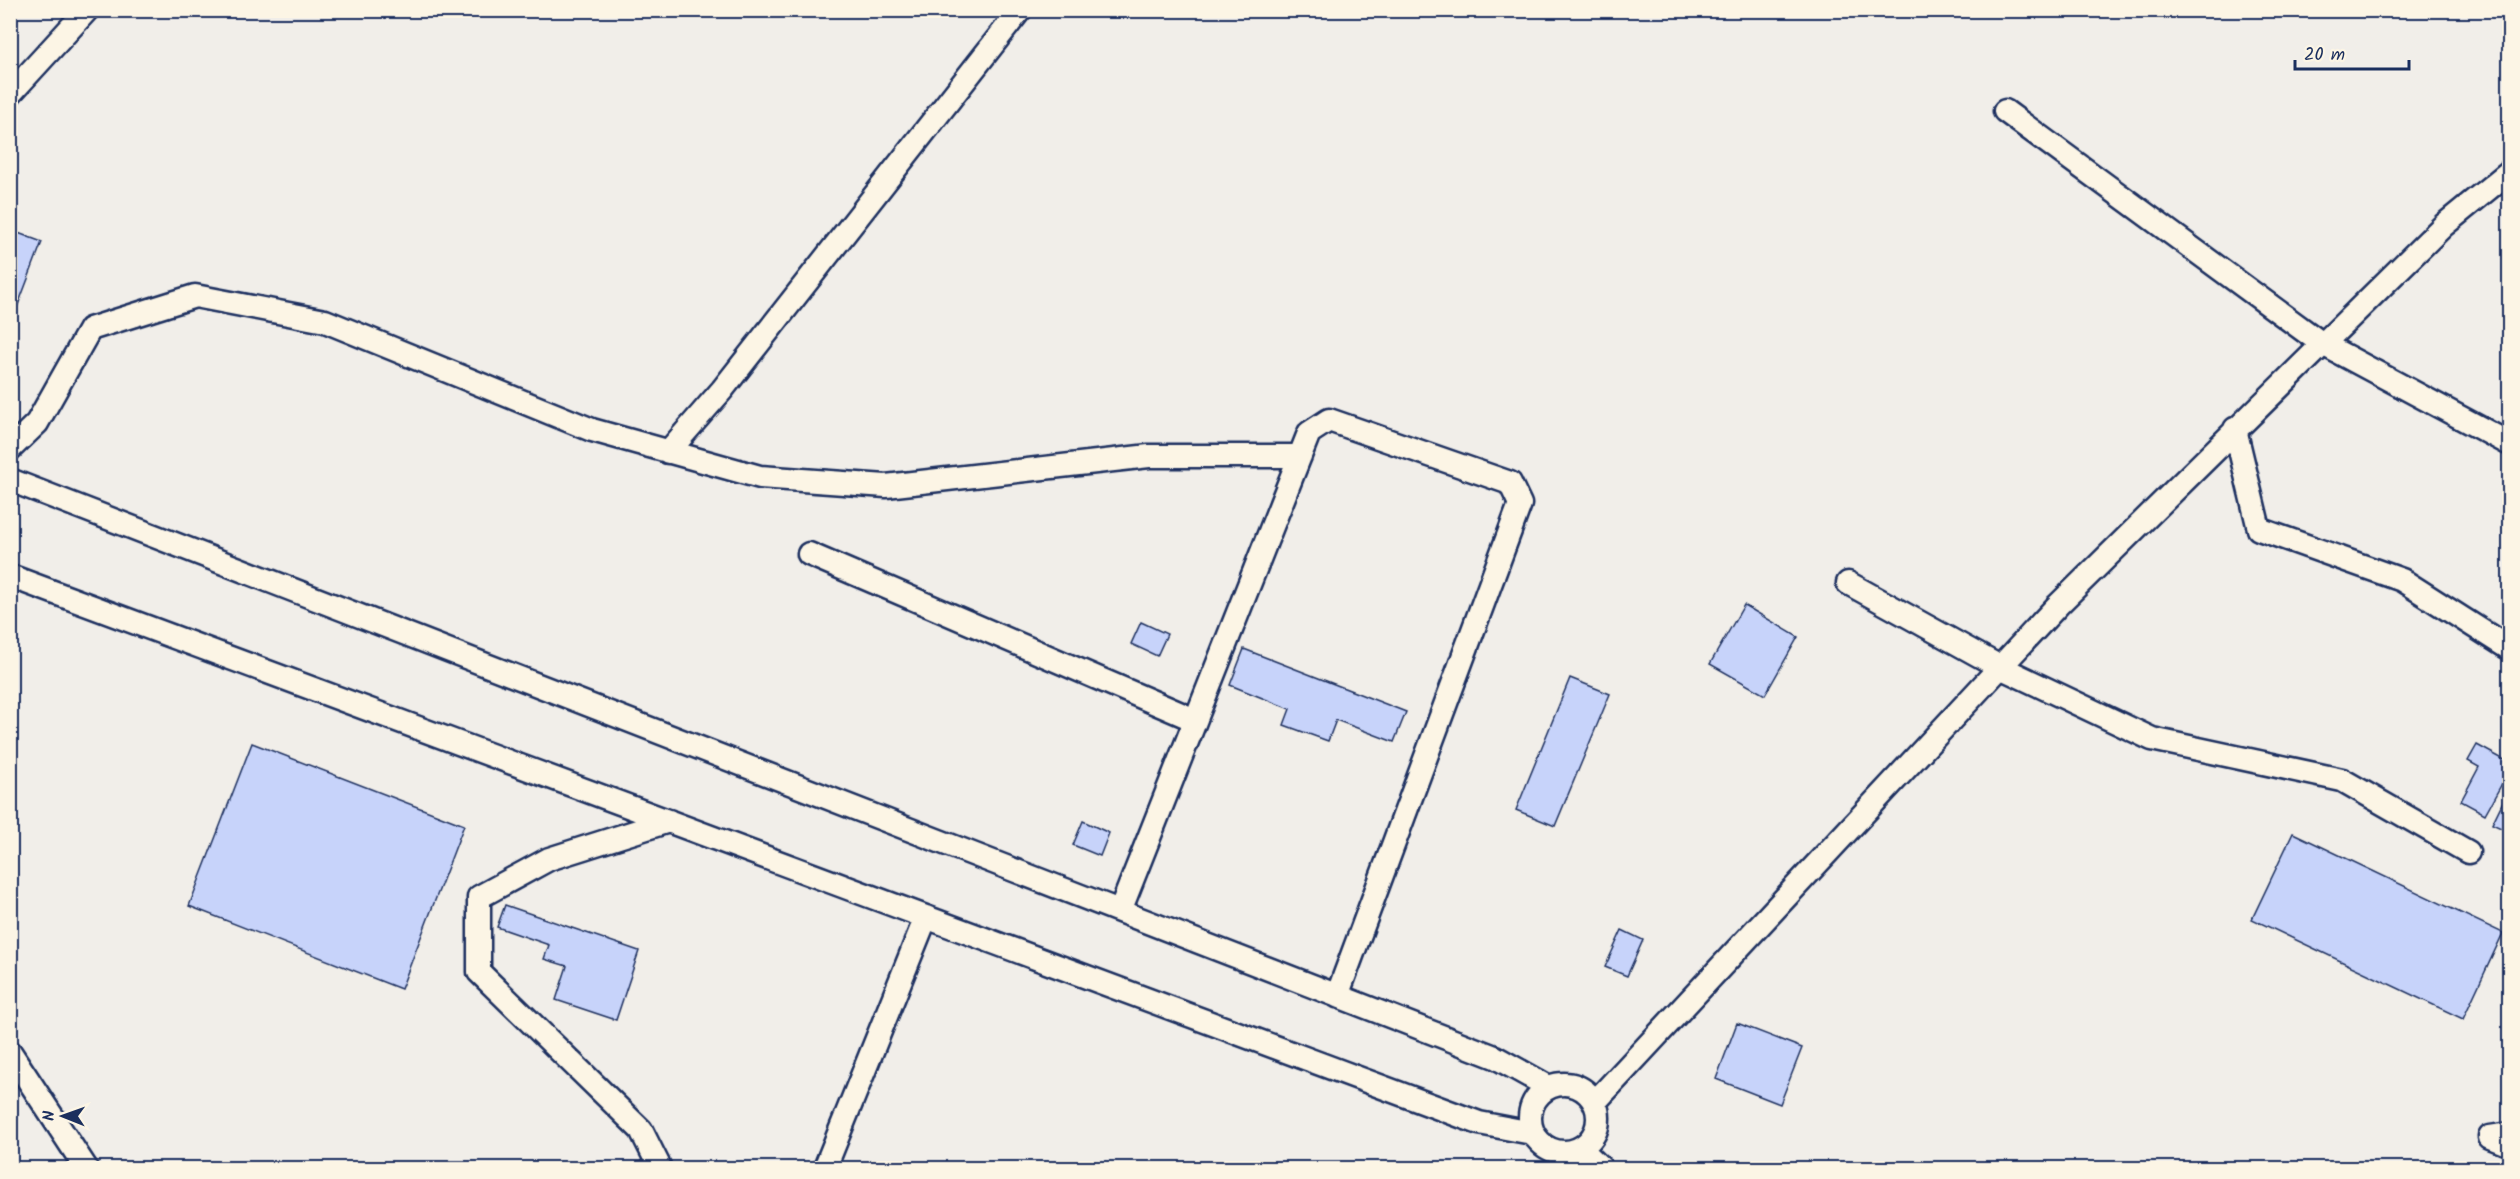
<svg xmlns="http://www.w3.org/2000/svg" width="2520" height="1179" viewBox="0 0 2520 1179" font-family="Kalam,sans-serif">
<style>
.building{fill:#c7d3fa;stroke:#1b2f5e;stroke-width:1.5}
.lines{fill:none;stroke-linecap:round;stroke-linejoin:round}
.lane-casing{stroke:#1b2f5e;stroke-width:27}
.lane{stroke:#fcf5e5;stroke-width:22}
</style>
<rect width="100%" height="100%" fill="#f1eee9"/>
<filter id="ink" filterUnits="userSpaceOnUse"><feTurbulence type="fractalNoise" baseFrequency=".0167" numOctaves="2"/><feDisplacementMap in="SourceGraphic" scale="12" xChannelSelector="R" yChannelSelector="G"/><feConvolveMatrix kernelMatrix="1 2 1 2 8 2 1 2 1" color-interpolation-filters="sRGB"/></filter>
<g filter="url(#ink)">
<path class="building" d="M10 230 42 242 10 326Z
M1744 605 1798 637 1765 695 1710 664Z
M1141 622 1167 634 1157 656 1131 644Z
M1244 649 1406 712 1394 742 1336 720 1328 741 1284 725 1290 709 1230 685Z
M1570 678 1610 694 1555 826 1516 810Z
M252 743 464 825 401 989 189 906Z
M2477 745 2510 763V769L2485 814 2461 801 2479 767 2468 761Z
M2509 789 2510 790V832L2492 824Z
M1083 821 1109 833 1100 856 1073 845Z
M2293 833 2503 933 2463 1019 2252 919Z
M505 905 639 951 616 1020 556 1000 567 966 544 959 549 945 497 927Z
M1622 930 1643 940 1627 976 1605 967Z
M1737 1023 1802 1048 1780 1104 1716 1079Z"/>
<g class="lines">
<g class="lane-casing">
<path id="lane" d="M10 94 87 10
M2005 111 2321 343 2510 444
M2235 429 2259 529 2402 580 2510 649
M10 449 37 423 90 329 195 296 325 321 592 430 760 477 886 486 1149 456H1300
M668 452 722 390 1020 10
M10 480 1495 1057 1549 1087
M809 554 1195 720
M10 576 1479 1123 1532 1133
M1848 583 2000 667 2152 739 2342 780 2468 852
M1120 911 1309 433 1329 420 1510 483 1520 504 1337 996
M10 1052 86 1168
M1530 1118a34 34 0 1 1 68 0a34 34 0 1 1-68 0Z
M1595 1102 2058 605 2444 225 2510 171
M2510 1134 2490 1137 2510 1145
M1581 1149 1601 1168
M660 1168 641 1130 479 972V897L549 859 669 821
M825 1168 926 917"/>
</g>
<use href="#lane" class="lane"/>
</g>
</g>
<rect width="2520" height="1179" fill="none" stroke="#fcf5e5" stroke-width="36"/>
<rect x="18" y="18" width="2484" height="1143" fill="none" stroke="#1b2f5e" stroke-width="2" filter="url(#ink)"/>
<g transform="translate(63 1116) rotate(271)" stroke="#fcf5e5" stroke-width="4.5" paint-order="stroke">
<path d="M0-4.5L10 22L0 15L-10 22Z" fill="#1b2f5e"/>
<text y="-9" font-size="16" font-weight="bold" text-anchor="middle" fill="#1b2f5e">N</text>
</g>
<path d="M2295 60v9h114v-9" fill="none" stroke="#1b2f5e" stroke-width="3"/>
<text x="2304" y="60" font-size="18" fill="#1b2f5e" stroke="#fcf5e5" stroke-width="4.5" paint-order="stroke">20 m</text>
</svg>
